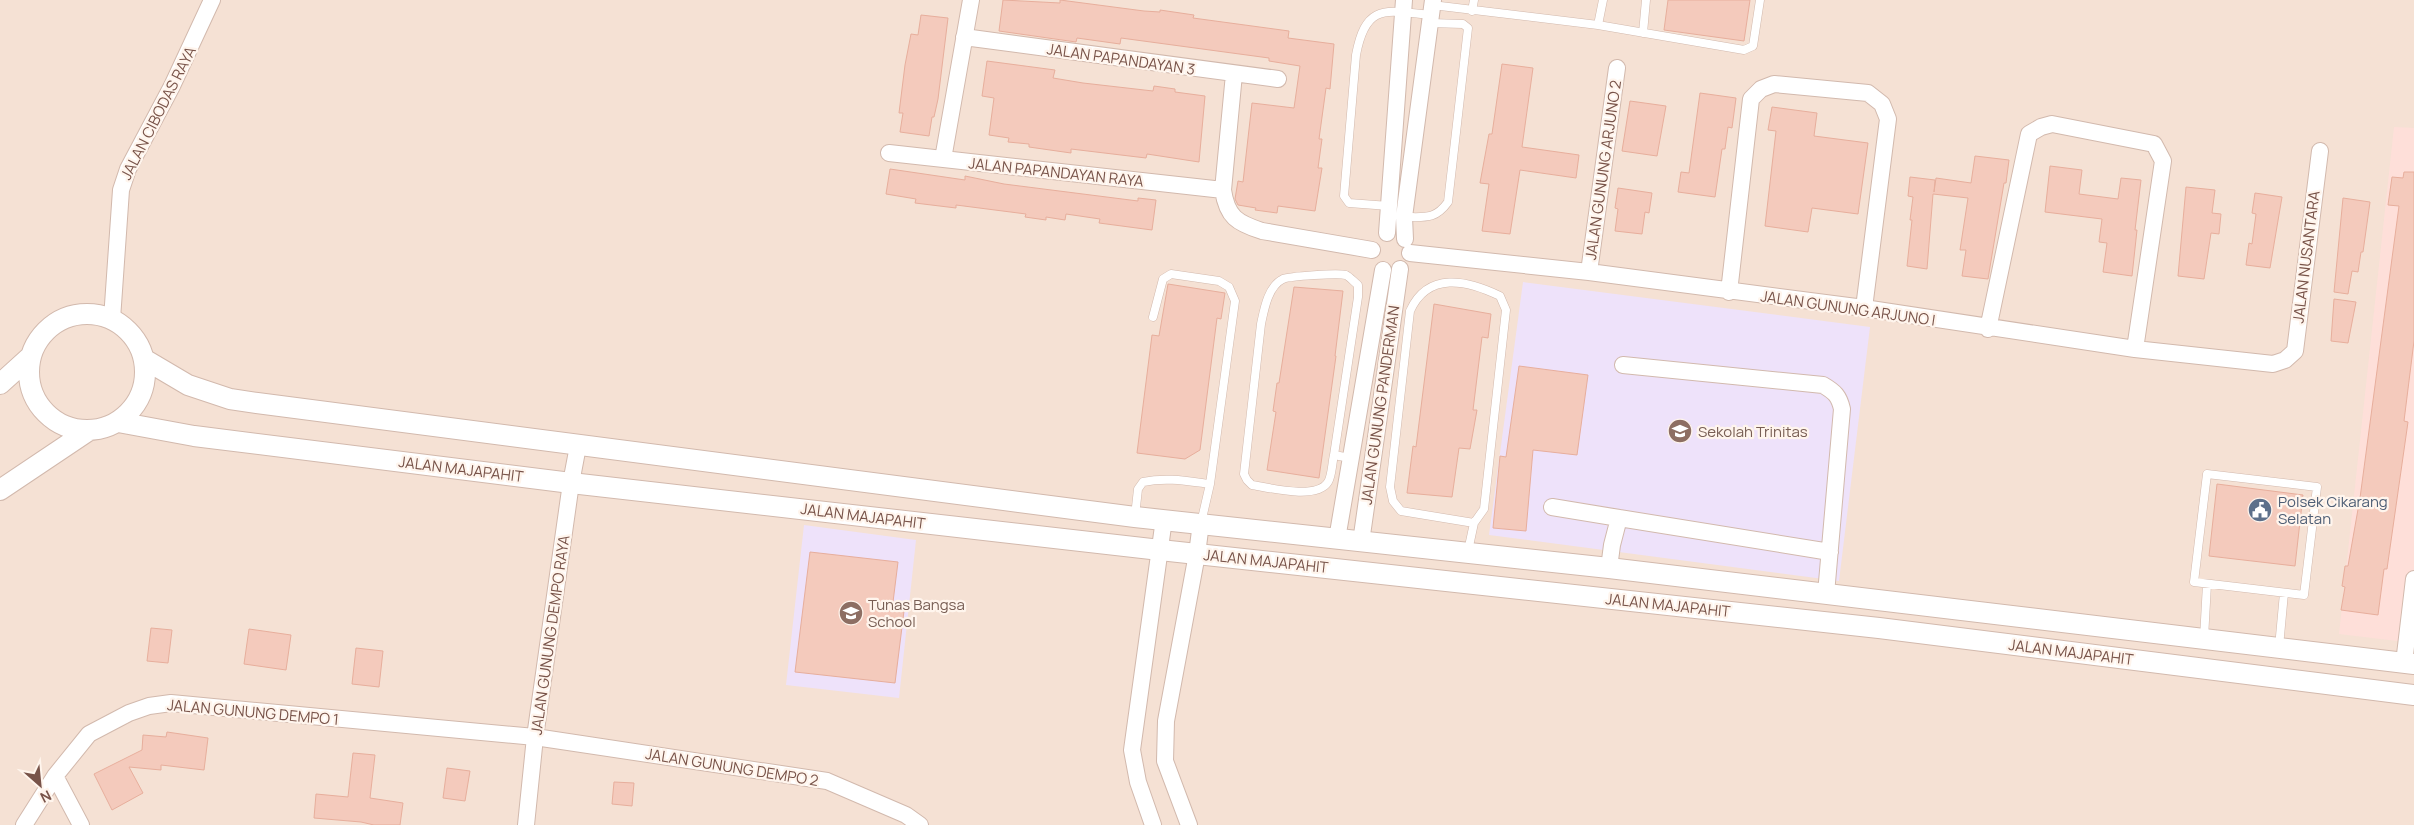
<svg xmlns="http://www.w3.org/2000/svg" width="2414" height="825" viewBox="0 0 2414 825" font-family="Manrope,sans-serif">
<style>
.residential{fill:#f5e1d4}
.commercial{fill:#fedfd9}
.education{fill:#eee2fa}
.building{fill:#f4cabc;stroke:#e7ae9c}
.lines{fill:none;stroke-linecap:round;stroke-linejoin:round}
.service-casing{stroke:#d2b9ad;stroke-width:9}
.minor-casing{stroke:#d2b9ad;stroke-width:18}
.tertiary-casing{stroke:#d2b9ad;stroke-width:22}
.service{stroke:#fff;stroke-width:8}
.minor{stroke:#fff;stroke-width:16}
.tertiary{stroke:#fff;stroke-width:20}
.labels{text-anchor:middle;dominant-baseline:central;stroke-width:4.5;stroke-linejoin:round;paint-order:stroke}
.street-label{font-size:15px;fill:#785349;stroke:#fff5ed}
.education-label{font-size:15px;fill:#785e54;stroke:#fff5ed;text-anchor:start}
.service-label{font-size:15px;fill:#4e5e75;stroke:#fff5ed;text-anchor:start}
</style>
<rect width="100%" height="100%" fill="#fdf1e6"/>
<path class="residential" d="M0 0H2414V825H0Z"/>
<path class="commercial" d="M2394 127 2414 128V643L2339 634Z"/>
<path class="education" d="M1523 282 1870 327 1839 581 1489 535Z
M804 525 916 540 899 698 786 685Z"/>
<path class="building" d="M1003 0 1060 3V0L1144 11 1160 12V10L1194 15 1193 18 1289 31 1288 38 1334 44 1330 89 1326 88 1319 139H1322L1318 168H1322L1315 211 1278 206 1277 213 1255 210 1256 208 1238 205 1235 199 1238 181 1243 182 1252 103 1294 108 1300 66 1269 61V58L1121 38 1120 44 1077 38 1076 42 999 31Z
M1668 0H1750L1744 41 1664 30Z
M921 15 948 18 938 99 934 117H932L929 136 900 132 903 113H899L905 65 911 34 918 35Z
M987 61 1055 70 1053 78 1083 83 1153 91 1154 86 1175 89V92L1205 96 1199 162 1147 154 1146 158 1071 149V153L1029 147V144L1008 142 1009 138 989 135 994 98 982 96Z
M1502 64 1533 68 1522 147 1579 155 1576 178 1520 170 1510 234 1482 231 1489 184 1480 183 1489 134H1492Z
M1700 93 1736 98 1732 128 1728 127 1725 149H1722L1715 197 1678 192 1681 172 1689 173Z
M1630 101 1666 106 1657 156 1622 151Z
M1772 107 1817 113 1814 136 1868 143 1858 214 1812 208 1808 232 1765 226 1776 131 1768 130Z
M1975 156 2009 160 2006 183H2004L1988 279 1962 276 1966 250H1960L1968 198 1933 194 1927 269 1907 266 1912 220H1910L1913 197 1908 196 1910 177 1935 180 1934 192 1936 178 1971 183Z
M2050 166 2082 170 2079 194 2118 199 2121 178 2141 180 2135 230H2137L2132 276 2103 272 2107 243 2099 242 2102 219 2045 212Z
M890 169 965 180V176L1004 184 1138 201V198L1156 200 1152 230 1099 223 1100 219 1066 214 1065 220 1046 217V220L1025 217 1026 214 956 205V208L915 203 916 199 886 194Z
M2404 172H2414V341L2404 421 2408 422 2387 569H2384L2378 615 2341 610 2345 587 2342 586 2345 566H2348L2360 498 2399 206 2388 205 2392 177 2403 178Z
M2186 187 2215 190 2212 213 2221 214 2219 234 2211 233 2204 279 2178 276Z
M1618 188 1652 193 1649 213 1645 212 1642 234 1615 231 1618 209 1615 208Z
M2255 193 2282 197 2270 268 2246 265 2249 243 2252 244 2256 214 2252 213Z
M2343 198 2370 202 2363 252H2361L2358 272 2352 271 2348 294 2334 292Z
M1168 284 1225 293 1221 319 1217 318 1200 450 1185 459 1137 453 1152 335 1159 336Z
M1294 287 1343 291 1335 356H1336L1319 478 1267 470 1276 412 1273 411 1277 383H1279Z
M2334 299 2356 302 2348 343 2331 341Z
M1434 304 1491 314 1488 338 1482 337 1473 410H1477L1470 449 1459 448 1452 497 1407 493 1413 446 1416 447Z
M1519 366 1588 375 1577 455 1533 450 1526 531 1493 528 1500 456 1506 457Z
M2217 484 2303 495 2295 566 2209 556Z
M810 552 898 562 893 602 905 603 895 683 795 672Z
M151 628 172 630 168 663 147 661Z
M249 629 291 635 286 670 244 664Z
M356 648 383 651 379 687 352 684Z
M167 732 208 738 204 770 161 765V770L129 767 143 793 112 810 94 774 142 750 143 735 166 737Z
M353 753 375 755 370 798 403 803 400 825H374L361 822 314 818 316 794 348 797Z
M447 768 470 771 465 801 443 798Z
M614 782 634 783 632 806 612 804Z"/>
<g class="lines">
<g class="service-casing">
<path id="service" d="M1432 5 1598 25 1744 50 1753 46 1760 0
M1472 11 1474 0
M1598 25 1603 0
M1643 33 1646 0
M1389 206 1349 203 1344 196 1356 55C1366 2 1386 11 1431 15
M1404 217C1425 217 1435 220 1448 202L1468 28 1463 24 1430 23
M1334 455C1332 463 1332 476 1328 482 1317 500 1270 488 1252 485L1247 480 1244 474 1261 324C1264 310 1268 286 1283 279 1290 276 1338 273 1346 275 1350 277 1354 282 1358 285V297L1334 455 1350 458
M2207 474 2317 487 2304 595 2194 582Z
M1135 516 1138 489 1143 482C1166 477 1187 481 1210 484L1235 301 1229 287 1219 281 1171 274 1163 279 1153 317
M1201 523 1210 484
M1468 551 1474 523 1484 509 1506 310 1500 296C1467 280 1428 271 1410 311L1390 487 1393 501 1401 511 1474 523
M2204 638 2207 584
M2279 647 2284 593"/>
</g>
<g class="minor-casing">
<path id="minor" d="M964 37 1278 79
M1234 74 1223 190C1227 217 1237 223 1262 231L1372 250
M889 153 1223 190
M943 159 971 0
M1387 233 1404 0
M1405 239 1404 217 1433 0
M1410 253 1589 272 1864 308 2135 349 2273 364 2285 360 2295 351 2320 151
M1589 272 1617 68
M1729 292 1751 99 1761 89 1774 84 1868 93 1882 104 1888 119 1864 308
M112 319 121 190 128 169 172 86 212 0
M1988 329 2029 134 2041 127 2052 124 2154 144 2163 161 2135 349
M1623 365 1823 385C1835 392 1839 396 1842 409L1826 594
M1552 507 1619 518 1612 545 1609 568
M1619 518 1830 552
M1337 539 1383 270
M1361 542 1400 269
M2404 663 2414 579
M55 776 81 825
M24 825 55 776 89 734 129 713 149 706 171 703 535 737 827 781 906 815 920 825
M526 825 535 737 571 483 578 446
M1153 825 1138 782 1132 750 1164 519
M1189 825 1165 761 1166 721 1197 554 1201 523"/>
</g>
<g class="tertiary-casing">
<path id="tertiary" d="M29 372a58 58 0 1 1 116 0a58 58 0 1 1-116 0Z
M144 359 188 385 230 399 257 403 1135 517 1609 568 2414 664
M0 384 31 356
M118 422 194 436 571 483 1160 550 1879 628 2414 695
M0 490 88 431"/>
</g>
<use href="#service" class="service"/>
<use href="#minor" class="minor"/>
<use href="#tertiary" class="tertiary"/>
</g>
<defs>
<g id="school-disc" transform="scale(1.25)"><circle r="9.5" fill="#8d6e63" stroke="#fff5ed"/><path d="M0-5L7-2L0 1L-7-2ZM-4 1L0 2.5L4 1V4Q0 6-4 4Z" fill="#fff"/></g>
<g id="civic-disc" transform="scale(1.25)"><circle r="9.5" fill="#5c6f8a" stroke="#fff5ed"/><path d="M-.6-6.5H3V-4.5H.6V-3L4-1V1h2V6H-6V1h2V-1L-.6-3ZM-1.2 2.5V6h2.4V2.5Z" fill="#fff"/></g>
</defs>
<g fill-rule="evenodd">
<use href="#school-disc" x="1680" y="431"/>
<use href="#civic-disc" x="2260" y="510"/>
<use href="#school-disc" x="851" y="613"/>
</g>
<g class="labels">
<g class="street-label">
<text transform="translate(1121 59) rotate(8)">JALAN PAPANDAYAN 3</text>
<text transform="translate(158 113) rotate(-63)">JALAN CIBODAS RAYA</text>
<text transform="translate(1603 170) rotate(-82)">JALAN GUNUNG ARJUNO 2</text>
<text transform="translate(1056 172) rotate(6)">JALAN PAPANDAYAN RAYA</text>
<text transform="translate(2306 257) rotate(-83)">JALAN NUSANTARA</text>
<text transform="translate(1848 308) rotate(8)">JALAN GUNUNG ARJUNO I</text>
<text transform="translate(1380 405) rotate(-82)">JALAN GUNUNG PANDERMAN</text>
<text transform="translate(461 469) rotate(7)">JALAN MAJAPAHIT</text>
<text transform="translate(863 516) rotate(7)">JALAN MAJAPAHIT</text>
<text transform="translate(1266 561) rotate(6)">JALAN MAJAPAHIT</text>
<text transform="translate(1668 605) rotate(6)">JALAN MAJAPAHIT</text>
<text transform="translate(550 635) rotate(-82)">JALAN GUNUNG DEMPO RAYA</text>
<text transform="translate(2071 652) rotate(7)">JALAN MAJAPAHIT</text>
<text transform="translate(253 712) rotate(5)">JALAN GUNUNG DEMPO 1</text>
<text transform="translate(732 767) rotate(9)">JALAN GUNUNG DEMPO 2</text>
</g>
<g class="education-label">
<text x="1698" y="431">Sekolah Trinitas</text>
<text x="868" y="604">Tunas Bangsa<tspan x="868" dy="17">School</tspan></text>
</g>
<g class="service-label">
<text x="2278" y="501">Polsek Cikarang<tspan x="2278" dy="17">Selatan</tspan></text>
</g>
</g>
<g transform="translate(40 785) rotate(153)" stroke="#fff5ed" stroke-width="4" paint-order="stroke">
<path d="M0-4L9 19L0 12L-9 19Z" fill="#785349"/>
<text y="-8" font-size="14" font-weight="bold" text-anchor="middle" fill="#785349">N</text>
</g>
</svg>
